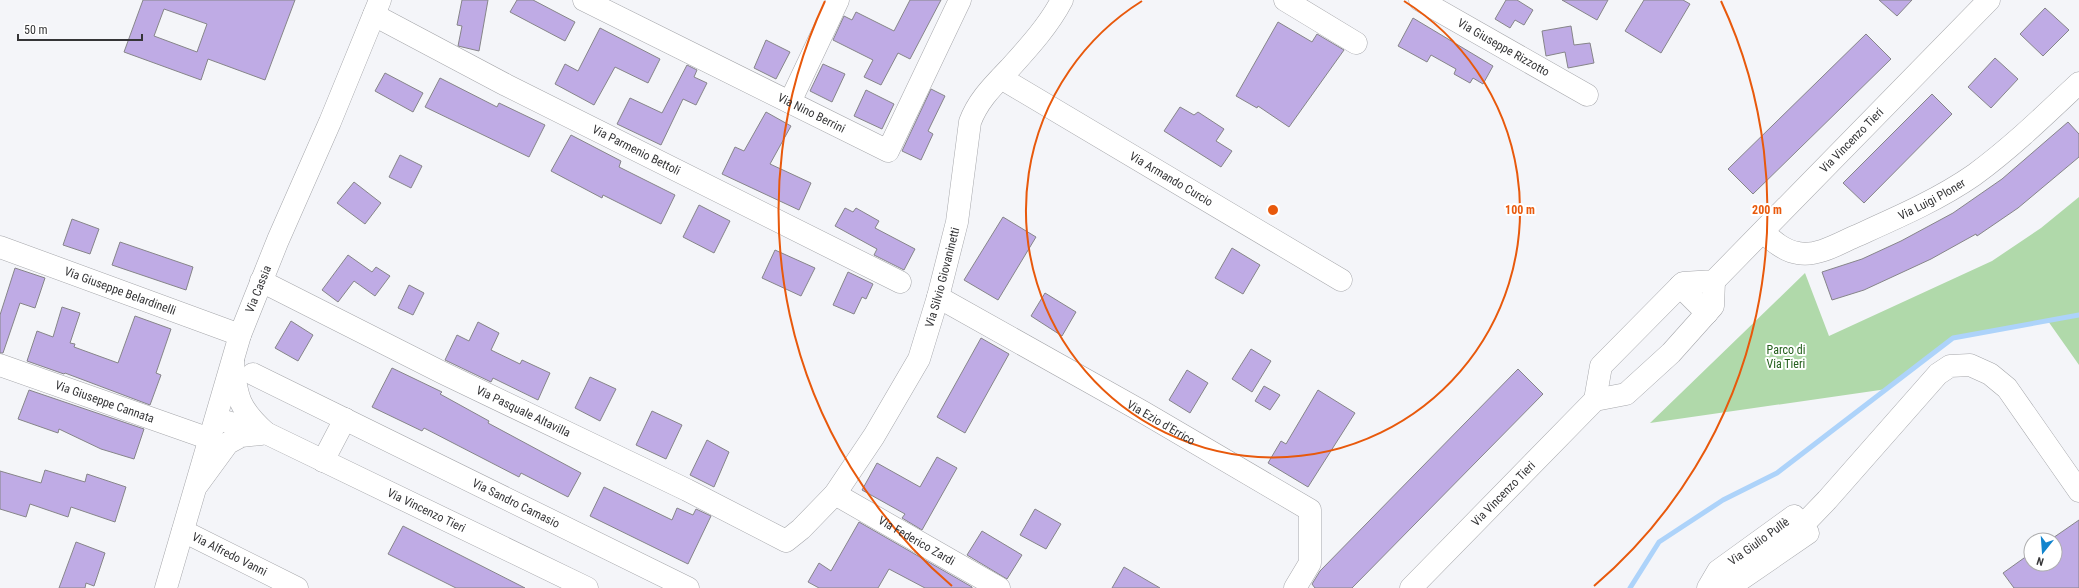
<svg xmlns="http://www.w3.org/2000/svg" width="2079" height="588" viewBox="0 0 2079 588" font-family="'Roboto Condensed',sans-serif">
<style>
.green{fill:#b0d9aa}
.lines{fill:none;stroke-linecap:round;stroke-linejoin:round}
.stream{stroke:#add3fa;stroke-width:5}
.building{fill:#bfabe5;stroke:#868589;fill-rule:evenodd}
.minor-casing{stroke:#a6a7ab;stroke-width:23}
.major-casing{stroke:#a6a7ab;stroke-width:23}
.minor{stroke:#fff;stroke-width:22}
.major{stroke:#fff;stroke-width:22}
.ring{fill:none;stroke:#e8590c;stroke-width:2}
.labels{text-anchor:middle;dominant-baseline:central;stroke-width:4;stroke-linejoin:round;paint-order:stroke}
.street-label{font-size:12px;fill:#353537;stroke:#fff}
.park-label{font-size:12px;fill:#25601e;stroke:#fff}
.centre{fill:#e8590c;stroke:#fff;stroke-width:2}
.ring-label{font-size:12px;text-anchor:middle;font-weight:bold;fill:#e8590c;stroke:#fff;stroke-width:4;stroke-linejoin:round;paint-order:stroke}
</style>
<rect width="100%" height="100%" fill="#f4f5f9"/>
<path class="green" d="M2079 197V365L2048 321 1953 338 1887 389 1650 423 1805 273 1829 336 1992 261 2041 228Z"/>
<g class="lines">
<path class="stream" d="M1630 588 1659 542 1723 500 1777 473 1953 338 2079 315"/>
</g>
<path class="building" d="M143 0H295L265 80 208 59 201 80 124 52ZM164 9 207 24 197 52 154 36Z
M462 0H488L479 51 458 46 462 26 457 25Z
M517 0H533L575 22 565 41 510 12Z
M910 0H941L910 59 898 53 881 85 864 77 873 60 833 40 844 16 852 20 856 12 894 31Z
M1506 0H1517L1533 10 1524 25 1515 20 1510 28 1495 19Z
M1562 0H1608L1597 20Z
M1644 0H1683L1690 4 1661 53 1625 31Z
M1879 0H1912L1897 16Z
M2045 8 2069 30 2043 56 2020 34Z
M1413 18 1493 66 1483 84 1473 78 1470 83 1454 74 1456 69 1431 55 1427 62 1398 46Z
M1278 22 1312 42 1317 34 1344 50 1289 127 1258 106 1257 108 1236 96Z
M1571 26 1574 45 1590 43 1594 63 1568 68 1565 52 1546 56 1542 31Z
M600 28 660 59 648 83 615 67 594 105 555 84 565 64 578 71Z
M1866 34 1891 59 1753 194 1728 169Z
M766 40 790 52 776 79 754 68Z
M1995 58 2018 79 1991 108 1968 87Z
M823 64 845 74 832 102 810 91Z
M687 65 697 70 694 77 707 83 696 105 683 99 661 145 617 124 630 98 662 113Z
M385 73 423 93 413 112 375 91Z
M440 78 497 107 499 103 545 125 529 157 425 107Z
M931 89 945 96 928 131 933 134 921 160 902 151Z
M866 90 894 104 882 129 854 116Z
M1932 94 1952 114 1864 203 1843 183Z
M1180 107 1194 115 1198 112 1224 129 1216 141 1232 151 1221 167 1164 131Z
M766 112 791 126 770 164 811 183 799 210 722 174 735 147 744 151Z
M2068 122 2079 134V157L2018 208 1977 236 1976 234 1931 259 1864 290 1832 300 1822 272 1862 259 1901 241 1953 213 2002 179Z
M571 135 621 161 619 167 675 195 661 224 603 195 602 198 551 171Z
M400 155 422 166 411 188 389 177Z
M354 182 381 203 365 224 337 203Z
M699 205 730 221 714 253 683 237Z
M845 208 853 212 856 208 879 221 875 228 915 249 904 270 874 255 877 249 835 226Z
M1003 217 1036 237 998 300 964 280Z
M72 219 99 229 90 254 63 245Z
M120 242 193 267 186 290 112 265Z
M1232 248 1260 265 1243 294 1215 278Z
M775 250 815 268 801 296 762 278Z
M348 255 372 272 376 267 390 276 375 296 354 281 338 302 322 290Z
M15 268 45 278 35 308 20 303 3 353H0V315Z
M848 272 873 284 866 299 862 297 854 314 833 305Z
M409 285 424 293 413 315 398 308Z
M1045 293 1076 312 1062 336 1031 316Z
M62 307 80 313 70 343 75 344 74 347 118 363 135 316 171 329 156 373 161 375 150 405 65 373 64 374 27 361 37 331 53 337Z
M291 321 313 335 298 361 275 348Z
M478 322 499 333 491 350 520 364 522 360 550 373 538 400 493 378 491 382 445 360 457 335 469 341Z
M981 338 1009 354 965 433 937 417Z
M1251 349 1271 361 1252 392 1232 379Z
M392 368 442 392 440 394 489 421 488 423 581 473 568 497 521 473 519 477 424 428 422 431 372 407Z
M1518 369 1543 394 1352 588H1315L1312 584 1320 571Z
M1187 370 1208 383 1190 413 1169 400Z
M590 377 616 389 600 421 575 408Z
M1264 386 1280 395 1270 410 1255 401Z
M29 390 144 429 134 459 101 449 59 429 58 433 18 419Z
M1318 390 1355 413 1308 487 1268 463 1281 441 1286 444Z
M652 411 682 425 666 459 636 445Z
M707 440 729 452 714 487 690 475Z
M937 457 957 468 922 530 902 518 905 514 862 490 877 463 920 487Z
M45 470 85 482 87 474 126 487 115 522 71 507 68 517 30 504 26 517 0 509V471L41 483Z
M604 487 672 520 677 508 693 515 696 509 711 516 688 564 590 516Z
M1035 509 1061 524 1046 549 1020 535Z
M2079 520V588H2014L2003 573 2031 553V564H2055V540H2050Z
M859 522 972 587V588H925L889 569 878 588H819L808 582 819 563 831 571Z
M403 526 525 588H456L388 554Z
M982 531 1022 555 1007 579 967 555Z
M76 542 105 553 94 586 86 583 85 588H59Z
M1124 567 1160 588H1112Z"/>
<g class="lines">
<g class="minor-casing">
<g id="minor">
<path id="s1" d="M584 0 888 151 960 0"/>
<path d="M1285 0 1356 43"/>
<path id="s2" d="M1420 0 1587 95"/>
<path id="s3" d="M374 15 506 85 900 282"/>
<path id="s4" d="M1001 78 1341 280"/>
<path d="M790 102 838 0"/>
<path id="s5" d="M1763 232C1773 241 1784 251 1798 253 1817 257 1840 243 1856 236 1896 218 1938 200 1974 175 2012 147 2045 115 2079 83"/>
<path id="s6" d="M0 247 240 335"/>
<path id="s7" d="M261 281 443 373 687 490 786 541 801 529 835 494 874 436 919 359 938 297 957 222 970 122C978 100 994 85 1010 68 1029 47 1049 25 1062 0"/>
<path d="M1680 286 1707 313"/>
<path id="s8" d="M938 297 1143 412 1310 510V563L1295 588"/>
<path d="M233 361C236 397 239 409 266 433"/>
<path id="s9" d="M0 365 210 439"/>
<path id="s10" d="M253 374 688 588"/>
<path id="s11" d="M1595 400 1601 366 1683 283 1714 281 1989 0"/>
<path id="s12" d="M217 419 266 433 587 588"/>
<path d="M323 461 345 419"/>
<path d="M198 484 228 443 241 436 261 434"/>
<path id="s13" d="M835 494 999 588"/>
<path d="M1802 526 1827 500 1938 374 1950 366 1970 365 1990 374 2007 388 2079 491"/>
<path id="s14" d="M183 531 297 588"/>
<path id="s15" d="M1411 588 1595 400 1626 394 1671 353 1713 306 1714 281"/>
<path id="s16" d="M1708 588 1718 571 1794 516 1808 533 1731 586 1724 588"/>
</g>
</g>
<g class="major-casing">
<g id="major">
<path id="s17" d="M166 588 240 335 278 240 330 122 380 0"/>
</g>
</g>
<use href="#minor" class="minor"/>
<use href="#major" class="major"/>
</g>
<g class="ring">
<path d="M1404 1A247 247 0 1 1 1142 1"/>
<path d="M952 586A494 494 0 0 1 825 1M1721 1A494 494 0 0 1 1594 586"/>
</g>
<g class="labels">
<g class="street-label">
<text stroke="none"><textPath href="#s2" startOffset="96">Via Giuseppe Rizzotto</textPath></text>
<text stroke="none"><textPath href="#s1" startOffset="254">Via Nino Berrini</textPath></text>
<text stroke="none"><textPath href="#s11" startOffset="379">Via Vincenzo Tieri</textPath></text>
<text stroke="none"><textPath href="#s3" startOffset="295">Via Parmenio Bettoli</textPath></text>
<text stroke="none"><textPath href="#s4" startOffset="198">Via Armando Curcio</textPath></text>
<text stroke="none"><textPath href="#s5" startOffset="187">Via Luigi Ploner</textPath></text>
<text stroke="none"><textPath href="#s7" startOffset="898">Via Silvio Giovaninetti</textPath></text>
<text stroke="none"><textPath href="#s17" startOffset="313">Via Cassia</textPath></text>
<text stroke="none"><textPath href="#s6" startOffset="128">Via Giuseppe Belardinelli</textPath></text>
<text stroke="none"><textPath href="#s9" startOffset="111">Via Giuseppe Cannata</textPath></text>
<text stroke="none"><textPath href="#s7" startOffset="293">Via Pasquale Altavilla</textPath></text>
<text stroke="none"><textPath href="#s8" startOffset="256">Via Ezio d'Errico</textPath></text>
<text stroke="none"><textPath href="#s15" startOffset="132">Via Vincenzo Tieri</textPath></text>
<text stroke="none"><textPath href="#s10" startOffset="293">Via Sandro Camasio</textPath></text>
<text stroke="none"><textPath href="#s12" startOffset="229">Via Vincenzo Tieri</textPath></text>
<text stroke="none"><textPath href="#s13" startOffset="94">Via Federico Zardi</textPath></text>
<text stroke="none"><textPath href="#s16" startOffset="70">Via Giulio Pullè</textPath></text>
<text stroke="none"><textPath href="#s14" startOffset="52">Via Alfredo Vanni</textPath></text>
</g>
<g class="park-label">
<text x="1786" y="350">Parco di<tspan x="1786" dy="14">Via Tieri</tspan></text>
</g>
</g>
<circle cx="1273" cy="210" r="6" class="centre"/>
<g class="ring-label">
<text x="1520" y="214">100 m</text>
<text x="1767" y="214">200 m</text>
</g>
<g transform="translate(2043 552) rotate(197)"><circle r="19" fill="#ffffff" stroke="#aeaeaf"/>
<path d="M0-3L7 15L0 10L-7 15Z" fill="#1184cd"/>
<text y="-6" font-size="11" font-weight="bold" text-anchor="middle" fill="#353537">N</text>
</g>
<path d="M18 34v6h124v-6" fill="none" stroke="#353537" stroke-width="2"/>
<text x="24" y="34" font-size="12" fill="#353537" stroke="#ffffff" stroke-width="3" paint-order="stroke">50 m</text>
</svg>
